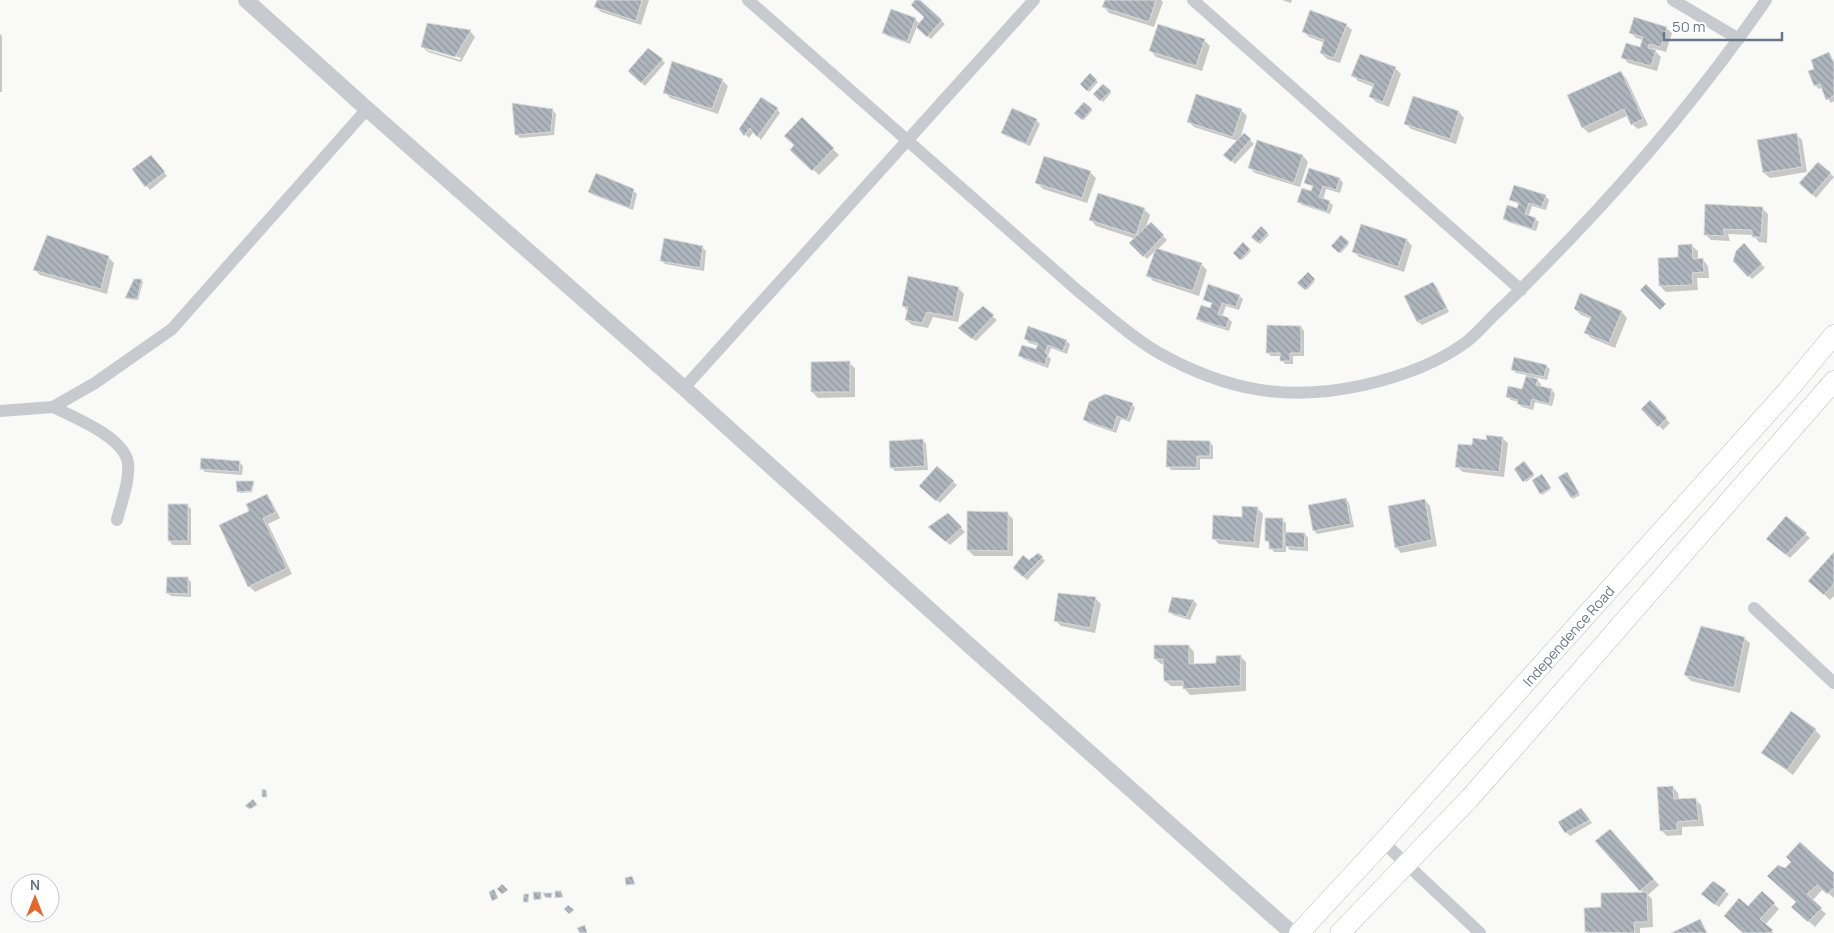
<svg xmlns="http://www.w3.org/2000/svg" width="1834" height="933" viewBox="0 0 1834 933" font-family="Manrope,sans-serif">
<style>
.shadow{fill:#0003;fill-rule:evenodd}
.building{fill:url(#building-back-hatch);stroke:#dbdbd9}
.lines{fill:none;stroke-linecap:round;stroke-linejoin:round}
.primary-casing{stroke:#b8bcc0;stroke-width:21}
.minor{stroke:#c7cace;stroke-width:12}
.tertiary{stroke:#c7cace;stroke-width:16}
.primary{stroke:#fff;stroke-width:20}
.labels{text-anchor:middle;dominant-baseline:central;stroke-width:5;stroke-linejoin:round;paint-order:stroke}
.street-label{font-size:14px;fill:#687788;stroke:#fff}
</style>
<defs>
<pattern id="building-back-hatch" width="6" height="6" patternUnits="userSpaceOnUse" patternTransform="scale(1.25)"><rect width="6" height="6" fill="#aeb5bc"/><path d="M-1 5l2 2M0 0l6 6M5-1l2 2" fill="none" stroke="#91989f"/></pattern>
</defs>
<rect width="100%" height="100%" fill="#f9f9f7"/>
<path class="shadow" d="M598 0H649L641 25 601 12 596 7Z
M917 0 945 24 931 39 917 26 910 44 887 36 884 32 915 19 920 24 926 17Z
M1106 0H1161L1163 2 1154 27 1109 13 1104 7Z
M1282 0H1292L1291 3Z
M1346 25 1352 30 1340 63 1327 59 1321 53 1325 43 1309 37 1304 32Z
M1666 28 1672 33 1666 52 1652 48 1661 57 1657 71 1628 63 1623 57 1640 49 1643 40 1636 38 1630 32Z
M470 31 475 37 461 62 428 52 422 46ZM427 47 461 58 460 60 427 50Z
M0 34 2 36V92H0Z
M1204 40 1210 46 1202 71 1156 57 1151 51Z
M1829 54 1834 61V101L1831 103 1828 99 1823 87 1819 89 1815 85 1816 69Z
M662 60 665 63 645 86 630 71Z
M1395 68 1401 74 1389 107 1376 102 1370 96 1374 87 1358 81 1353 75Z
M1620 72 1626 78 1648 125 1638 129 1632 124 1629 115 1589 133 1583 128 1569 96Z
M1090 75 1098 82 1089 92 1081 84Z
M722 80 728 86 718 114 670 98 665 92Z
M1103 86 1111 93 1103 102 1095 94Z
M1413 98 1459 112 1464 118 1456 144 1411 129 1405 123Z
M1085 104 1092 111 1084 120 1076 113Z
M777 109 780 113 761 140 754 131 749 138 740 129Z
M552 110 556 114 554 135 520 138 516 134Z
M1241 110 1247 116 1240 139 1244 134 1254 144 1235 164 1225 155 1238 141 1194 127 1188 121Z
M802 119 839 155 819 175 792 150 796 146Z
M1036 120 1040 124 1030 146 1006 136 1003 133Z
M1796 134 1802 140 1807 172 1770 178 1764 173Z
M1303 156 1308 162 1300 187 1255 173 1249 167Z
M154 160 167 176 150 190 133 170Z
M1818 163 1834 177 1816 198 1800 183Z
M1310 169 1340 179 1343 183 1340 193 1326 189 1323 200 1329 202 1333 205 1330 214 1302 205 1299 202 1312 193 1314 188 1305 182Z
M1090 172 1096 178 1087 203 1043 189 1037 183Z
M633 190 637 194 633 210 593 195 589 191Z
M1545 196 1549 200 1546 210 1532 206 1528 217 1535 219 1539 222 1536 231 1508 222 1504 219 1518 210 1519 205 1511 199Z
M1762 208 1768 214 1767 243 1759 242 1753 235 1728 234 1730 241 1711 240 1705 234Z
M1144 209 1150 215 1145 230 1151 224 1167 240 1157 250 1201 264 1207 270 1199 296 1153 281 1148 275 1156 250 1147 259 1131 243 1136 239 1096 226 1091 220Z
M1362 226 1407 240 1412 246 1404 272 1359 257 1353 251Z
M1261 228 1269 235 1260 244 1252 237Z
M1341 237 1349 244 1341 253 1333 246Z
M1243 244 1251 251 1242 260 1234 253Z
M1744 245 1765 268 1752 279 1735 260Z
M1692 246 1698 251V260H1703L1708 266 1709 278H1697L1698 290 1666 292 1660 286 1680 258Z
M702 247 706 251 704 271 665 264 661 260Z
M108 257 114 263 107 294 40 275 34 269Z
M1308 274 1315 281 1307 290 1299 283Z
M142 280 143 282 138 300 128 299 127 297Z
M1433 283 1437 287 1449 312 1422 325 1418 322Z
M958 288 964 294 958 322 933 317 928 328 912 325 906 320 908 311 903 306Z
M1581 295 1622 312 1627 318 1615 348 1591 338 1586 333 1592 319 1581 315 1575 309Z
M1239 296 1243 299 1239 310 1226 306 1222 317 1229 319 1232 322 1229 331 1201 322 1198 319 1211 310 1213 304 1204 299Z
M983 308 997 320 976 341 963 332Z
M1301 327 1304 331V356H1293V364H1285L1282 360V356H1271L1268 353Z
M1025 339 1066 341 1070 344 1067 354 1051 348 1048 356 1051 359 1048 368 1023 359 1020 355 1037 351 1039 346 1029 343Z
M849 363 855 368V397L818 398 812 392Z
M1546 366 1550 369 1547 380 1534 377 1541 384 1540 388 1552 390 1555 394 1552 406 1535 402 1533 410 1522 407 1518 404 1519 402 1511 400 1507 396 1523 391 1527 375 1516 373 1512 369Z
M1650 402 1670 423 1663 430 1643 409Z
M1132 404 1135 408 1130 422 1121 419 1116 433 1088 423 1084 419Z
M1502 438 1508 443 1504 477 1463 472 1457 467 1473 446Z
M923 440 926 444 928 470 895 471 892 468Z
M1210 442 1213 446V459H1200V470H1171L1168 466Z
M239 462 243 466 242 475 205 472 201 468Z
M1526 464 1534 476 1526 482 1515 469Z
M937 468 957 485 940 503 921 486Z
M1568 475 1580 495 1573 499 1572 497Z
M1543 477 1551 489 1542 495 1541 493Z
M253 482 254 483 252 492 240 493 238 491Z
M267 496 272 502 280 518 268 524 292 574 255 592 249 586 251 511Z
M1346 499 1349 503 1354 527 1317 534 1314 530Z
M1425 500 1430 506 1437 546 1401 553 1396 547Z
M187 505 191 509V545H173L169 541Z
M1257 508 1263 514 1259 548 1219 544 1213 538Z
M1007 513 1013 519V556H974L968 550Z
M948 514 965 532 950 545 930 527Z
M1786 517 1810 538 1790 558 1771 542Z
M1282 520 1286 523V533L1305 534 1308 538V551L1290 550 1286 545V552H1274L1271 548 1270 544 1266 540Z
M1038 554 1045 561 1027 580 1014 568 1029 561Z
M1834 554V596L1830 600 1815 586Z
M188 579 191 582V597L171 596 167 593Z
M1095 598 1101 604 1095 633 1061 626 1056 621Z
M1173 598 1194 601 1197 604 1190 620 1173 615 1169 612Z
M1744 638 1750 643 1740 693 1691 681 1685 675Z
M1189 646 1194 652V665L1218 664 1240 656 1246 662V691L1190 695 1185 689V686H1171L1165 681V664H1161L1155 659Z
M1815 730 1821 736 1793 775 1763 753Z
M1673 787 1678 793 1679 800 1695 799 1701 805 1704 826 1682 827V835L1667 836 1661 830Z
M1585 813 1592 823 1570 836 1566 832Z
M1615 837 1659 885 1648 895 1652 899 1653 927 1640 928V933H1588L1586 931 1602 908 1644 893 1597 841Z
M1792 862 1834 874V898L1823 889 1812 901 1826 914 1815 927 1793 907 1797 902 1785 870Z
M1713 883 1729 894 1719 907 1706 897Z
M1774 904 1779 909 1765 925 1774 933H1744L1748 908Z"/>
<path class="building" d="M597 0H642L636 21 594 7Z
M915 0H920L942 20 927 37 916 27 924 17 911 5Z
M1105 0H1156L1149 22 1102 7Z
M891 9 916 18 907 42 882 33Z
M1310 10 1347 24 1334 58 1320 53 1324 40 1302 32Z
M1634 17 1667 27 1661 47 1649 44 1648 48 1656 50 1651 66 1621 58 1626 43 1640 47 1643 37 1629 33Z
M427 23 471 30 455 57 421 47Z
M1158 24 1205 39 1196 66 1149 51Z
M648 48 663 59 641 83 628 71Z
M1829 52 1834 64V96L1826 100 1820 84 1814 86 1808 71 1814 69 1811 60Z
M1360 54 1396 67 1383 102 1369 97 1374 84 1351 76Z
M672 61 723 79 712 109 663 93Z
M1621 71 1643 119 1631 125 1624 109 1582 128 1567 95Z
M1090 73 1097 80 1087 91 1080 84Z
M1103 84 1111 91 1100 101 1093 94Z
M1196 94 1242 109 1233 137 1187 122Z
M1413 96 1459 111 1450 139 1404 124Z
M761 97 778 108 757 137 750 128 744 136 739 129Z
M1084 102 1092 109 1082 120 1074 113Z
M512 103 553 109 551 132 515 135Z
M1012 108 1037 119 1026 144 1001 133Z
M802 117 834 148 812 171 790 150 794 145 784 136Z
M1244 133 1251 139 1231 162 1223 155Z
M1797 133 1802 167 1763 173 1757 140Z
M1257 140 1303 155 1294 183 1248 168Z
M151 155 165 172 145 187 132 169Z
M1044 156 1091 171 1082 198 1035 183Z
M1818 162 1831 173 1812 195 1799 183Z
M1309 168 1340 178 1336 190 1323 186 1319 197 1330 201 1327 212 1297 202 1302 188 1311 191 1313 186 1304 183Z
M596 173 634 189 630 208 588 192Z
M1514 185 1546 195 1542 207 1529 203 1525 214 1536 218 1532 229 1503 219 1507 205 1517 208 1519 203 1509 200Z
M1098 193 1145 208 1136 235 1089 220Z
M1705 204 1763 207 1761 237H1752V230L1723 229 1725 236 1704 235Z
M1151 222 1164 235 1143 257 1129 243Z
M1361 224 1407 239 1398 267 1352 252Z
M1261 226 1268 233 1258 243 1251 237Z
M47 235 109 256 101 289 33 270Z
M1341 235 1349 242 1339 253 1331 246Z
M664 238 703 246 700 268 660 261Z
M1243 242 1250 249 1240 260 1233 253Z
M1744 243 1762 264 1748 277 1733 261 1736 251Z
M1692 244 1693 259 1703 258 1704 272 1692 273 1693 285 1659 286 1658 258 1678 257V245Z
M1156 248 1202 263 1193 291 1146 276Z
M1308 272 1315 279 1305 290 1297 283Z
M908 276 959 287 953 317 927 312 922 323 905 320 908 307 902 306Z
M134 279H142L137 299 125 298Z
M1433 282 1447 308 1417 322 1404 296Z
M1208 284 1240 295 1236 307 1222 303 1218 314 1229 318 1226 328 1196 319 1201 305 1210 308 1212 303 1203 300Z
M1646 284 1666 304 1660 310 1640 290Z
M1580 293 1622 311 1609 343 1584 333 1591 317 1574 309Z
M983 306 994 315 972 339 958 328Z
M1267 325 1301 326V353H1290V361H1280V353H1266Z
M1028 326 1067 340 1063 351 1048 345 1045 353 1048 354 1045 365 1018 356 1022 345 1036 349 1038 344 1024 339Z
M1514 357 1547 365 1544 377 1511 370Z
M850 361V392H811V362Z
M1526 376 1538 379 1536 385 1552 389 1549 404 1532 399 1530 407 1517 404 1518 400 1506 397 1508 386 1522 389Z
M1105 394 1133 403 1127 420 1117 416 1113 430 1083 420 1089 402Z
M1650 400 1667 418 1658 427 1641 409Z
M1486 435 1503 437 1499 472 1455 467 1458 444 1472 445 1473 438 1487 440Z
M923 439 925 466 890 468 889 441Z
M1167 440 1210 441V456H1197V467H1166Z
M201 458 240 461 239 472 200 469Z
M1524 461 1534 474 1523 482 1514 469Z
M937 466 954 481 936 501 919 486Z
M1567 472 1579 493 1571 498 1558 477Z
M1542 474 1551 488 1540 494 1532 480Z
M236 481H254L251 491 237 492Z
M267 494 276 512 263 518 287 568 248 587 219 525 249 511 246 504Z
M1346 498 1351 524 1313 531 1308 505Z
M1425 499 1432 540 1395 548 1388 506Z
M168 504H188V541H168Z
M1242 506 1258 507 1254 543 1212 539 1213 515 1242 517Z
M967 511 1008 512V551L967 550Z
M948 513 962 527 946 542 928 527Z
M1786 516 1807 533 1786 555 1766 539Z
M1265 518H1283V549H1269V541H1265Z
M1285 532 1305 533 1304 548 1285 546Z
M1834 552V584L1824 595 1808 581Z
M1038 553 1043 557 1023 577 1013 568 1023 555 1029 560Z
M167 577H188V594L166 593Z
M1058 593 1096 597 1090 628 1054 621Z
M1172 597 1194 600 1186 617 1168 612Z
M1701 626 1745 637 1734 688 1684 675Z
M1154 645H1189V664L1216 663V656L1241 655 1240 686 1183 689V681H1164L1163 659H1154Z
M1791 711 1816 729 1787 770 1761 753Z
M1673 786 1674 799 1696 798 1699 820 1677 822V830L1660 831 1657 787Z
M262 789 266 790 267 797H262Z
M253 799 257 805 250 809 245 806Z
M1581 808 1590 820 1565 833 1558 822Z
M1610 829 1654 879 1640 891 1595 841Z
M1800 842 1834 873V888L1827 894 1817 885 1807 894 1822 908 1808 922 1791 907 1796 902 1767 876 1778 865 1785 868 1791 862 1786 857Z
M632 876 635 884 626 885 625 878Z
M1713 881 1726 890 1715 905 1701 894Z
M502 884 508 890 502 894 497 889Z
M494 889 498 898 492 901 489 892Z
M555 891H561L563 897 555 898Z
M1762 891 1775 903 1760 919 1773 930 1770 933H1743L1724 916 1739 898 1748 906Z
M533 892H541V899L534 900Z
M1647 892 1648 922H1634L1635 933 1585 932 1584 908 1601 907V893Z
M543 893H552L551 898 545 897Z
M524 894H529L528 902H523Z
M568 905 574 910 569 914 564 909Z
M1700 919 1707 933H1671Z
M585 925 587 933H580L577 928Z"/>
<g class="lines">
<g class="primary-casing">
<g id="primary">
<path id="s1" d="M1299 933 1383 842 1788 390 1834 335"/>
<path d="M1340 933 1469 799 1834 381"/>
</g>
</g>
<path class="minor" d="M748 0 1078 291C1104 312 1130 336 1159 353 1227 391 1288 402 1364 385 1399 377 1436 364 1465 343 1476 335 1485 324 1494 315 1520 291 1545 265 1569 240 1641 165 1707 85 1766 0
M1193 0 1521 290
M1673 0 1739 39
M684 388 1034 0
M53 407C75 418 124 437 128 463 130 481 121 503 117 520
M0 411 53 407 95 383 172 329 367 109
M1754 608 1834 683
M1383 842 1480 933"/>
<path class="tertiary" d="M246 0 367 109 684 388 960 637 1292 933"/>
<use href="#primary" class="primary"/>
</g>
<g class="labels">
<g class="street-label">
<text stroke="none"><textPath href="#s1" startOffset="401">Independence Road</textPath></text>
</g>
</g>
<g transform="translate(35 898)"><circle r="24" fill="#ffffff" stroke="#c3c9cf"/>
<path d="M0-4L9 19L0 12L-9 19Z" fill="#e4682c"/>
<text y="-8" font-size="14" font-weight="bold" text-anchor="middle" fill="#687788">N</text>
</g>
<path d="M1664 32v8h118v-8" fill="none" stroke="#687788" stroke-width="2.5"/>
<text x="1672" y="32" font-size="15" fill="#687788" stroke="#ffffff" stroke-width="4" paint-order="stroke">50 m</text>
</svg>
